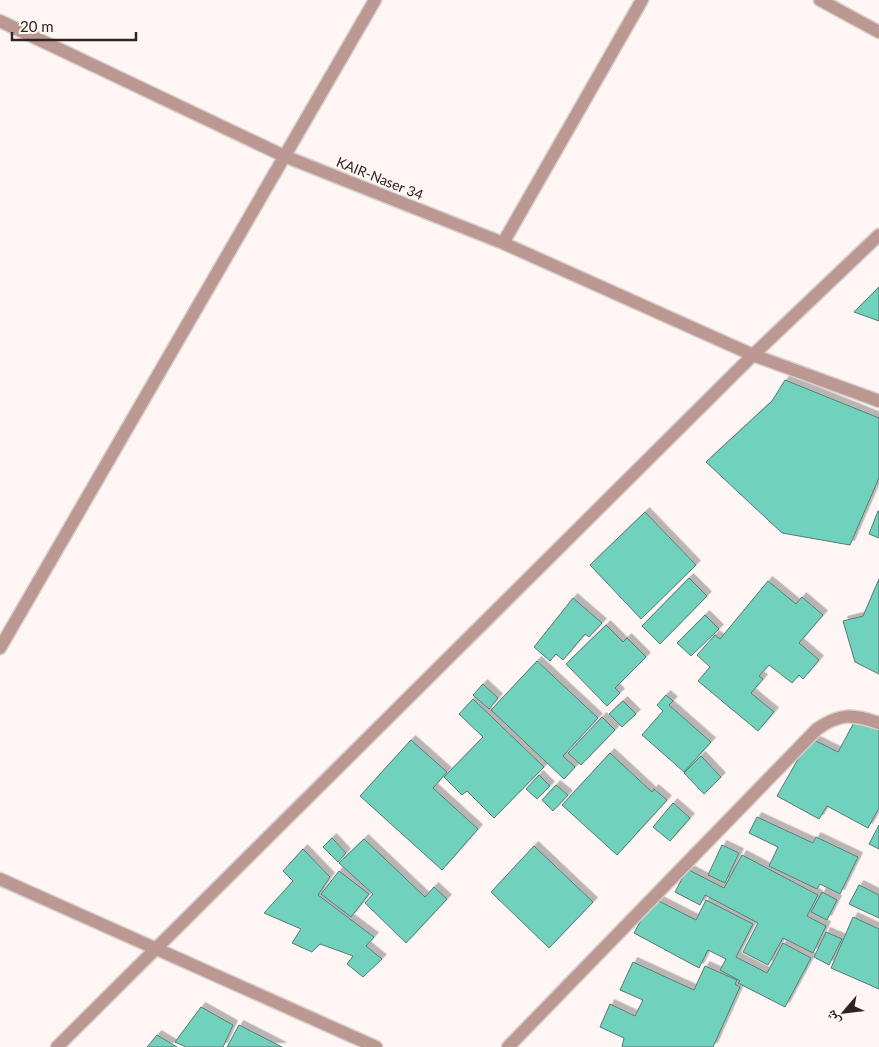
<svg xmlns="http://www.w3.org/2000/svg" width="879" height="1047" viewBox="0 0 879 1047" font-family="Lato,'Noto Naskh Arabic',sans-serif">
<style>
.building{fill:#70d1bd;stroke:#557b73;filter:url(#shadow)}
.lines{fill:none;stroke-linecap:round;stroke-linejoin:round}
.minor-casing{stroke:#d9d0ce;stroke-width:15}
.minor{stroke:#bb9892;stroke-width:12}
.labels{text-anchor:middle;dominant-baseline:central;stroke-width:4.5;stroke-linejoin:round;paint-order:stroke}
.street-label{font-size:14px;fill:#312320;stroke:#fef6f4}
</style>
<defs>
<filter id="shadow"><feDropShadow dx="4.5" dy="-4.5" stdDeviation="0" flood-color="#0004"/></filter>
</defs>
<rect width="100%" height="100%" fill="#fef6f4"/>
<path class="building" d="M879 287V321L854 312Z
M785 380 879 418V478L850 545 782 533 706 462 772 401Z
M878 511H879V538L869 534Z
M645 512 696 565 641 619 590 565Z
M689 578 707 596 660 644 642 626Z
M879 579V674L855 662 843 621 863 616Z
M768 581 796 604 802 597 823 615 799 643 819 660 803 679 799 675 792 683 769 665 759 676 763 679 751 693 774 712 758 731 698 681 710 667 697 655 715 635 720 639Z
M573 598 602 623 589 637 585 634 563 660 556 654 550 661 534 647Z
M705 615 719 629 691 656 677 643Z
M606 625 623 642 627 638 646 657 615 688 620 693 607 706 566 664Z
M537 661 598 718 563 756 575 767 564 779 491 710Z
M483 684 498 698 489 709 473 695Z
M666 695 673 701 669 705 711 742 684 772 642 735 663 711 657 705Z
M473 699 544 767 494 818 467 791 462 795 444 777 483 737 459 714Z
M623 701 636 714 622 727 609 714Z
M602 717 615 730 581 765 568 753Z
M857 717 879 730V808L868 828 827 806 819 819 777 796 810 738 838 752Z
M411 740 447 772 433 788 478 829 442 870 360 796Z
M610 753 652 792 654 789 667 800 617 855 562 805Z
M701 756 721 777 704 794 684 773Z
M539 775 550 786 537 799 526 789Z
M556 785 568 795 553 811 542 800Z
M673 803 690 818 670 841 653 827Z
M757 817 813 843 816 837 858 857 840 894 820 884 817 889 769 866 778 847 749 833Z
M879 825V849L869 844Z
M332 838 346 853 338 862 323 847Z
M364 839 425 897 434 887 447 899 406 943 365 903 373 894 339 863Z
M722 845 739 853 725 883 708 875Z
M534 846 593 902 549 948 491 892Z
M303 849 330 877 318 895 374 937 366 946 382 959 363 977 347 964 353 956 320 944 312 952 292 943 301 929 264 913 293 881 283 871Z
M742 855 818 895 807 916 826 926 813 953 783 938 768 965 743 952 758 923 705 895 700 905 675 892 687 869 724 888Z
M339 871 369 894 351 917 321 894Z
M859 885 879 895V918L849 904Z
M822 892 837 900 827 920 811 912Z
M653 898 696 920 706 900 753 924 736 957 767 973 783 943 811 958 785 1007 738 983 740 981 720 970 726 959 708 950 699 968 634 933Z
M853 917 879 929V989L831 968Z
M826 932 842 939 829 965 814 957Z
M633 962 694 990 705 966 737 980 735 984 740 987 713 1047H622L624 1038 600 1027 610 1004 635 1016 643 1000 620 990Z
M201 1007 233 1025 223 1047H186L175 1042Z
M239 1025 282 1047H227Z
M157 1035 177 1047H147Z"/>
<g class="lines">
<g class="minor-casing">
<path id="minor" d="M820 0 879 32
M0 21 284 156 503 243 753 355 879 401
M503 243 642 0
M0 648 375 0
M0 879 376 1047
M57 1047 753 355 879 235
M508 1047 817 729C840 713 853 714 879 723"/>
</g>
<use href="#minor" class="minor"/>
</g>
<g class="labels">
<g class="street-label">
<text transform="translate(380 178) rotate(22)">KAIR-Naser 34</text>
</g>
</g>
<g transform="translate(844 1012) rotate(242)" stroke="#fef6f4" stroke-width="4" paint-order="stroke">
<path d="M0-4L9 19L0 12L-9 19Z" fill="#312320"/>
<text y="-8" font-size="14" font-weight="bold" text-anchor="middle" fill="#312320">ش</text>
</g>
<path d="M12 32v8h124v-8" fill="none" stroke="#312320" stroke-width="2.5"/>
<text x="20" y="32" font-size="15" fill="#312320" stroke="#fef6f4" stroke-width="4" paint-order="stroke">20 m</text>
</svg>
